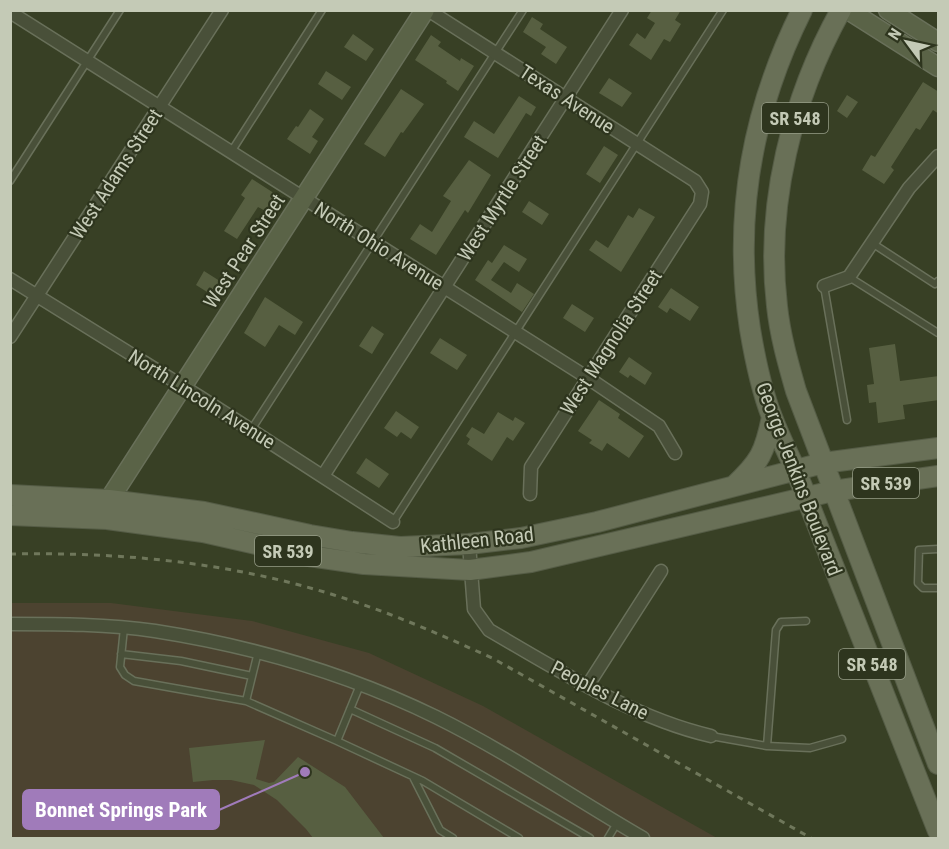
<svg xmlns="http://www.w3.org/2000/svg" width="949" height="849" viewBox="0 0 949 849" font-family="'Roboto Condensed',sans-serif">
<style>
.green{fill:#4c4330}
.building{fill:#575f41}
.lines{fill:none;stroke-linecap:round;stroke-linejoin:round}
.lane-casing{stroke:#69705a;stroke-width:9}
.street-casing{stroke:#69705a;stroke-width:15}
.secondary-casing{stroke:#69705a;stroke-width:21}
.primary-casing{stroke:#555c46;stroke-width:22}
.lane{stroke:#495039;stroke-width:6}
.street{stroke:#495039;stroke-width:12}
.secondary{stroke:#5a6347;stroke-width:18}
.primary{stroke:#697057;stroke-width:20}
.rail{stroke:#6f775b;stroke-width:3;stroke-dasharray:6 6;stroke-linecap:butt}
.labels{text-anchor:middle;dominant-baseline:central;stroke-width:4.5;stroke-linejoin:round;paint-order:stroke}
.shield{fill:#2e351e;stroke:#979d88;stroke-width:1.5}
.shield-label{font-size:18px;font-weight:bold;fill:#c4cab6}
.street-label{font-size:20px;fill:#c4cab6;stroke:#2e351e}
.leader{fill:none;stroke:#a07bba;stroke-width:2}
.callout-dot{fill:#a07bba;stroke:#2e351e;stroke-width:2}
.callout{fill:#a07bba;stroke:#a07bba;stroke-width:2}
.callout-label{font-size:21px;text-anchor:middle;font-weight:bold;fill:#fff}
</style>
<rect width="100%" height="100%" fill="#384025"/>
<path class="green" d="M11 603H111L252 621 369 653 483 706 717 838H11Z"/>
<path class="building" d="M652 10H681L675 20 681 24 670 42 664 39 651 60 629 45 637 33 645 39 655 23 647 18Z
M532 17 543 24 540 29 567 47 556 64 541 54 546 47 523 32Z
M353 34 374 49 366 61 344 47Z
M431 35 441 42 438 46 460 61 461 58 474 66 458 91 446 83 447 81 415 60Z
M326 71 351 87 342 100 318 84Z
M609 78 632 93 622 107 599 93Z
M923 82 939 92V114L933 110 920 130 916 128 891 167 894 170 884 184 862 170 871 155 875 157Z
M401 89 424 104 403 133 401 132 385 157 364 144Z
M847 95 858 102 847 118 837 111Z
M519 96 536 107 531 116 526 113 498 158 464 137 474 121 494 134Z
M310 109 324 119 312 137 318 141 310 154 287 139 296 126 298 127Z
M604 146 618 155 600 183 586 174Z
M469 160 491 175 468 213 465 210 436 255 410 239 420 224 432 232 451 201 443 196Z
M252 179 280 197 269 213 258 207 237 239 224 231 245 198 241 195Z
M529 201 549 214 542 225 522 212Z
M639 208 655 217 621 272 589 250 596 240 608 248 628 215 633 218Z
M504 245 527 259 519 272 504 262 491 280 511 293 517 283 534 294 522 312 475 280 488 260 492 263Z
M204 271 223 283 215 297 196 285Z
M671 288 699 307 690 321 670 308 667 313 658 307Z
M265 297 303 322 295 335 279 325 265 347 244 333Z
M572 304 594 318 585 332 563 318Z
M372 326 384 334 372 354 359 346Z
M440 338 467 355 457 370 430 353Z
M895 344 900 381 939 376V400L903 405 905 419 878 423 876 402 869 403 867 385 874 384 869 348Z
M629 357 652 373 645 385 630 375 628 378 619 372Z
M599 400 620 414 618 418 644 436 629 458 607 443 602 451 589 443 592 440 578 431Z
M396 411 419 427 411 439 401 432 397 437 384 428Z
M498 412 513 421 515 417 525 423 513 441 507 437 492 461 467 444 470 439 466 436 472 427 484 434Z
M366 458 389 474 379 488 356 473Z
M265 740 256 779 269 783 274 782 298 757 345 787 384 838H313L306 829 277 800 254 785 231 780H213L193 782 189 748Z"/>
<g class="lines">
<g class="lane-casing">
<path id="lane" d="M231 152 322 10
M10 181 120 10
M872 243 935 284 938 281
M849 277 938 333
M824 286 847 420
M251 430 523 10
M393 522 723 10
M938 549 919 550 918 583 923 588H938
M124 628 120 667 125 675 134 681 246 701 258 652
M121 654 181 661 252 676
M360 685 337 741 423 781 519 838
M246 701 337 741
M350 709 435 748 590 838
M711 736 767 746 810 748 842 739
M767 746 776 630 781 622 806 621
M413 777 440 830 453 838
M608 838 617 823"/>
</g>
<g class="street-casing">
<path id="street" d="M428 10 695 181 702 192 700 204 531 467 530 494
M10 12 588 378 659 426 675 453
M10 279 200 397 393 522
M824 286 849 277 909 188 938 156
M10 337 222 10
M323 476 622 10
M469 544 474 609 489 630C558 670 633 718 711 736
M10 624C59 624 108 624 155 631 251 646 348 674 436 717 507 752 574 798 643 838
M588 685 661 571"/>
</g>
<g class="secondary-casing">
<path id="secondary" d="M848 10 938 67
M888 10 938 42
M108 513 109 500 425 10"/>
</g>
<g class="primary-casing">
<path id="primary" d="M802 10C752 110 733 218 750 329 755 359 761 389 772 417 779 436 788 453 796 471L938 831
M841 10C792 98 765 205 777 306 780 335 788 363 796 391L938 764
M734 486C760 462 765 452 772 417
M10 495 109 500 204 512 310 535 352 542 400 547 469 544 521 538 597 522 823 463 938 448
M10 515 107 519 203 532 309 556 364 564 470 570 531 562 833 491 938 476"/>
</g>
<use href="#lane" class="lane"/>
<use href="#street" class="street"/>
<use href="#secondary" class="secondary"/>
<use href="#primary" class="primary"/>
<path class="rail" d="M10 554C120 552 229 562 334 595 389 612 442 635 494 659L811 838"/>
</g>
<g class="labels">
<g class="shield">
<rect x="762" y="103" width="66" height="30" rx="4.5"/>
<rect x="853" y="468" width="66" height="30" rx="4.5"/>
<rect x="255" y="536" width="66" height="30" rx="4.5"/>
<rect x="839" y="649" width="66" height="30" rx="4.5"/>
</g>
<g class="shield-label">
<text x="795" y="118">SR 548</text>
<text x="886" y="483">SR 539</text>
<text x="288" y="551">SR 539</text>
<text x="872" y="664">SR 548</text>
</g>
<g class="street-label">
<text transform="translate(567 99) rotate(33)">Texas Avenue</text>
<text transform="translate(116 174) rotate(-57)">West Adams Street</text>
<text transform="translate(502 198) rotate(-57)">West Myrtle Street</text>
<text transform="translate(379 246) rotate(32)">North Ohio Avenue</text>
<text transform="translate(244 251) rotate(-57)">West Pear Street</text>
<text transform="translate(611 342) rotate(-57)">West Magnolia Street</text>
<text transform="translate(202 399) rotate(32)">North Lincoln Avenue</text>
<text transform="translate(799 479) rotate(69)">George Jenkins Boulevard</text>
<text transform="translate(477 540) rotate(-6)">Kathleen Road</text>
<text transform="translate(600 690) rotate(27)">Peoples Lane</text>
</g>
</g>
<path class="leader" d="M305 772L219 810"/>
<circle class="callout-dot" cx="305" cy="772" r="6"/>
<rect class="callout" x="23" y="790" width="196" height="39" rx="6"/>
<g class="callout-label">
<text x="121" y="817">Bonnet Springs Park</text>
</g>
<rect width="949" height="849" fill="none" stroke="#c4cab6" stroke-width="24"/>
<g transform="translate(907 42) rotate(303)" stroke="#2e351e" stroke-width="4.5" paint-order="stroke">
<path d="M0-4.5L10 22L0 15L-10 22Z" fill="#c4cab6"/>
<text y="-9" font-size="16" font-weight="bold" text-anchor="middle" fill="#c4cab6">N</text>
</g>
</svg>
